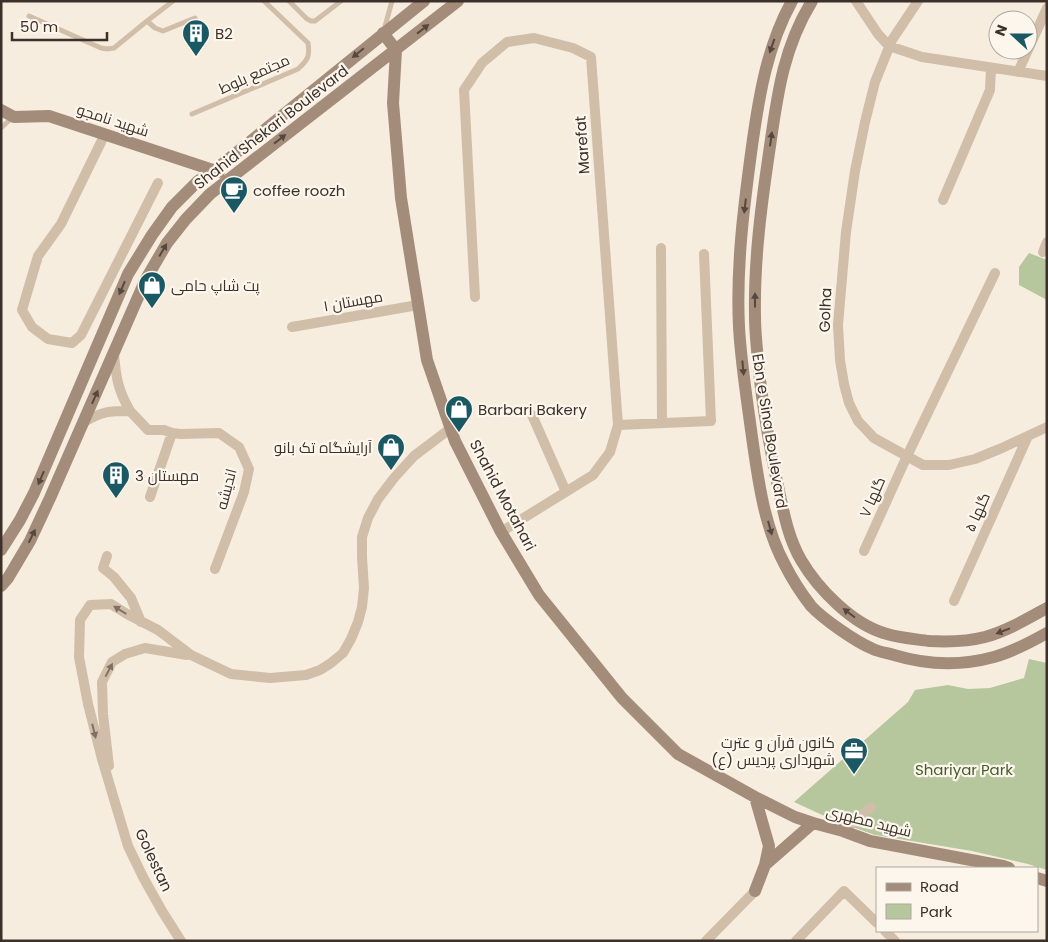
<svg xmlns="http://www.w3.org/2000/svg" width="1048" height="942" viewBox="0 0 1048 942" font-family="Poppins,Cairo,sans-serif">
<style>
.green{fill:#b6c79d}
.lines{fill:none;stroke-linecap:round;stroke-linejoin:round}
.lane{stroke:#d0bea9;stroke-width:5}
.street{stroke:#d0bea9;stroke-width:10}
.secondary{stroke:#a48c7a;stroke-width:12}
.oneway{fill:#56483e}
.oneway2{fill:#7f7063}
.labels{text-anchor:middle;dominant-baseline:central;stroke-width:4.5;stroke-linejoin:round;paint-order:stroke}
.poi-label{font-size:15px;fill:#3c312a;stroke:#fcf6ed;text-anchor:start}
.street-label{font-size:15px;fill:#3c312a;stroke:#fcf6ed}
.park-label{font-size:15px;fill:#475e2a;stroke:#fcf6ed}
</style>
<rect width="100%" height="100%" fill="#f6eddf"/>
<path class="green" d="M1029 253 1047 260V300L1019 285V267Z
M1029 659 1047 663V870L1028 864 972 851 875 835 833 820 794 802 908 702 915 690 948 685 968 689 990 688 1024 678Z"/>
<g class="lines">
<path class="lane" d="M173 1 147 21 155 28 163 31 195 18
M289 1 307 19 311 21H315L341 1
M29 16 101 48 107 49 114 48 147 21
M384 30 392 1
M192 114 298 69C308 60 310 56 308 43L264 1
M1 128 13 117"/>
<path class="street" d="M856 1 878 34 889 46 922 57 1047 76
M918 1 892 40 875 82 865 122 855 171 846 232 838 325 840 360 844 384 849 403 858 421 874 438 923 465H949L975 459 1002 448 1047 427
M1018 72 1047 8
M105 134 61 224 38 256 22 310 32 327 48 339 72 343 81 335 158 183
M943 200 990 90 991 68
M661 248 662 423
M1043 252 1047 242
M475 297 464 90 482 63 507 42 534 38 573 48 591 57 618 425 610 452 593 475 501 532
M292 327 418 305
M130 411 148 430H164L172 433 181 434 219 433 239 447 249 469 244 492 215 569
M532 415 566 492
M84 422C103 411 109 411 130 411 118 390 116 378 114 354
M618 425 711 421 704 254
M150 497 172 433
M864 551 907 456 995 273
M107 556 103 568 114 577 131 598 141 622
M954 601 1028 436
M109 766 103 714 102 682 112 662 125 654 145 648 187 655
M843 831 871 807
M885 931 895 941
M181 941 162 911 143 877 128 846 102 759 88 704 79 657 80 620 90 605 111 604 127 614 158 630 191 655 231 674 270 678 306 675 320 670 331 663 343 653 351 639 358 622 362 607 364 588 362 557V537L368 518 378 499 394 478 414 456 451 428
M706 941 755 891
M796 941 844 891 877 923"/>
<path class="secondary" d="M792 1C767 46 759 96 752 146 744 205 736 266 739 327 741 363 747 400 752 437 758 479 764 527 785 565 792 579 801 593 811 606 823 619 856 642 873 649 879 652 887 653 894 655 927 665 961 666 994 657 1012 652 1031 642 1047 633
M812 1C782 50 777 98 769 153 761 207 754 261 755 316 755 337 758 358 760 380 764 414 770 448 777 482 783 508 787 536 801 560 818 589 853 625 887 634 900 638 915 639 929 641 948 642 966 642 985 637 1007 631 1027 619 1047 608
M383 33 396 50 393 103 401 198 427 360 455 441 501 532 539 595 622 698 678 754 755 797 795 817 813 823
M1 110 14 117 49 116 219 172
M1 550 20 520 34 493 128 274 152 235 172 207 198 181 215 170 424 1
M1 586 8 578 30 541 50 498 146 279 167 243 186 219 210 194 458 1
M755 797 769 846 765 865 755 891
M765 865 813 823 843 831 870 841 1003 866 1009 868
M1037 878 1047 881"/>
</g>
<defs><path id="oneway-solid" d="M-6-.8H1V-3.2L6.5 0L1 3.2V.8H-6Z" transform="scale(1.25)"/></defs>
<g class="oneway">
<use href="#oneway-solid" transform="translate(423 29) rotate(-38)"/>
<use href="#oneway-solid" transform="translate(772 46) rotate(109)"/>
<use href="#oneway-solid" transform="translate(358 53) rotate(141)"/>
<use href="#oneway-solid" transform="translate(280 139) rotate(-38)"/>
<use href="#oneway-solid" transform="translate(771 139) rotate(-82)"/>
<use href="#oneway-solid" transform="translate(745 206) rotate(97)"/>
<use href="#oneway-solid" transform="translate(163 250) rotate(-60)"/>
<use href="#oneway-solid" transform="translate(122 288) rotate(113)"/>
<use href="#oneway-solid" transform="translate(755 300) rotate(-90)"/>
<use href="#oneway-solid" transform="translate(743 368) rotate(85)"/>
<use href="#oneway-solid" transform="translate(95 397) rotate(-66)"/>
<use href="#oneway-solid" transform="translate(41 478) rotate(113)"/>
<use href="#oneway-solid" transform="translate(770 528) rotate(75)"/>
<use href="#oneway-solid" transform="translate(32 536) rotate(-64)"/>
<use href="#oneway-solid" transform="translate(849 613) rotate(-143)"/>
<use href="#oneway-solid" transform="translate(1003 631) rotate(159)"/>
</g>
<g class="oneway2">
<use href="#oneway-solid" transform="translate(120 610) rotate(-148)"/>
<use href="#oneway-solid" transform="translate(109 670) rotate(-62)"/>
<use href="#oneway-solid" transform="translate(94 731) rotate(76)"/>
</g>
<defs>
<g id="building-pin" transform="scale(1.4375)"><path d="M0 17L-7.5 6A9.5 9.5 0 1 1 7.5 6Z" fill="#1a5963" stroke="#fcf6ed"/><path d="M-4-6H4V6H1V3H-1V6H-4ZM-2.5-4.3h1.7v1.8h-1.7ZM.8-4.3h1.7v1.8H.8ZM-2.5-1h1.7V.8h-1.7ZM.8-1h1.7V.8H.8Z" fill="#fff"/></g>
<g id="cafe-pin" transform="scale(1.4375)"><path d="M0 17L-7.5 6A9.5 9.5 0 1 1 7.5 6Z" fill="#1a5963" stroke="#fcf6ed"/><path d="M-5.5-4.5H6V0H3Q3 3.5 0 3.5H-2.5Q-5.5 3.5-5.5 0ZM3-3.2v2h1.7v-2ZM-6 4.5H4V6H-6Z" fill="#fff"/></g>
<g id="shop-pin" transform="scale(1.4375)"><path d="M0 17L-7.5 6A9.5 9.5 0 1 1 7.5 6Z" fill="#1a5963" stroke="#fcf6ed"/><path d="M-5-2.5h2.3a2.7 3.5 0 0 1 5.4 0H5L5.5 6h-11ZM-1.5-2.5h3a1.5 2.3 0 0 0-3 0Z" fill="#fff"/></g>
<g id="office-pin" transform="scale(1.4375)"><path d="M0 17L-7.5 6A9.5 9.5 0 1 1 7.5 6Z" fill="#1a5963" stroke="#fcf6ed"/><path d="M-6-3h4V-5.5h4V-3h4V5H-6ZM-1-4.5V-3h2v-1.5ZM-6 0V1H6V0Z" fill="#fff"/></g>
</defs>
<g fill-rule="evenodd">
<use href="#building-pin" x="196" y="33"/>
<use href="#cafe-pin" x="234" y="190"/>
<use href="#shop-pin" x="152" y="285"/>
<use href="#shop-pin" x="459" y="409"/>
<use href="#shop-pin" x="391" y="447"/>
<use href="#building-pin" x="116" y="475"/>
<use href="#office-pin" x="854" y="751"/>
</g>
<g class="labels">
<g class="poi-label">
<text x="215" y="33">B2</text>
<text x="253" y="190">coffee roozh</text>
<text x="171" y="285">پت شاپ حامی</text>
<text x="478" y="409">Barbari Bakery</text>
<text x="372" y="447" text-anchor="end">آرایشگاه تک بانو</text>
<text x="135" y="475">مهستان 3</text>
<text x="835" y="742" text-anchor="end">کانون قرآن و عترت<tspan x="835" dy="17">(ع) شهرداری پردیس</tspan></text>
</g>
<g class="street-label">
<text transform="translate(254 74) rotate(-24)">مجتمع بلوط</text>
<text transform="translate(113 120) rotate(18)">شهید نامجو</text>
<text transform="translate(271 127) rotate(-38)">Shahid Shekari Boulevard</text>
<text transform="translate(582 145) rotate(-94)">Marefat</text>
<text transform="translate(353 301) rotate(-10)">مهستان ۱</text>
<text transform="translate(825 310) rotate(-88)">Golha</text>
<text transform="translate(770 431) rotate(81)">Ebn e Sina Boulevard</text>
<text transform="translate(226 489) rotate(-75)">اندیشه</text>
<text transform="translate(503 495) rotate(62)">Shahid Motahari</text>
<text transform="translate(872 497) rotate(-66)">گلها ۷</text>
<text transform="translate(977 512) rotate(-66)">گلها ۵</text>
<text transform="translate(869 821) rotate(14)">شهید مطهری</text>
<text transform="translate(154 860) rotate(65)">Golestan</text>
</g>
<g class="park-label">
<text x="964" y="769">Shariyar Park</text>
</g>
</g>
<rect width="1048" height="942" fill="none" stroke="#3c312a" stroke-width="5"/>
<rect x="876" y="867" width="162" height="65" fill="#fcf6ed" stroke="#afa79f"/>
<rect x="886" y="883" width="25" height="8" fill="#a48c7a" stroke="#afa79f"/>
<text x="920" y="892" font-size="15" fill="#3c312a">Road</text>
<rect x="886" y="904" width="25" height="15" fill="#b6c79d" stroke="#afa79f"/>
<text x="920" y="917" font-size="15" fill="#3c312a">Park</text>
<g transform="translate(1013 35) rotate(291)"><circle r="24" fill="#fcf6ed" stroke="#afa79f"/>
<path d="M0-4L9 19L0 12L-9 19Z" fill="#1a5963"/>
<text y="-8" font-size="14" font-weight="bold" text-anchor="middle" fill="#3c312a">N</text>
</g>
<path d="M12 32v8h95v-8" fill="none" stroke="#3c312a" stroke-width="2.5"/>
<text x="20" y="32" font-size="15" fill="#3c312a" stroke="#fcf6ed" stroke-width="4" paint-order="stroke">50 m</text>
</svg>
